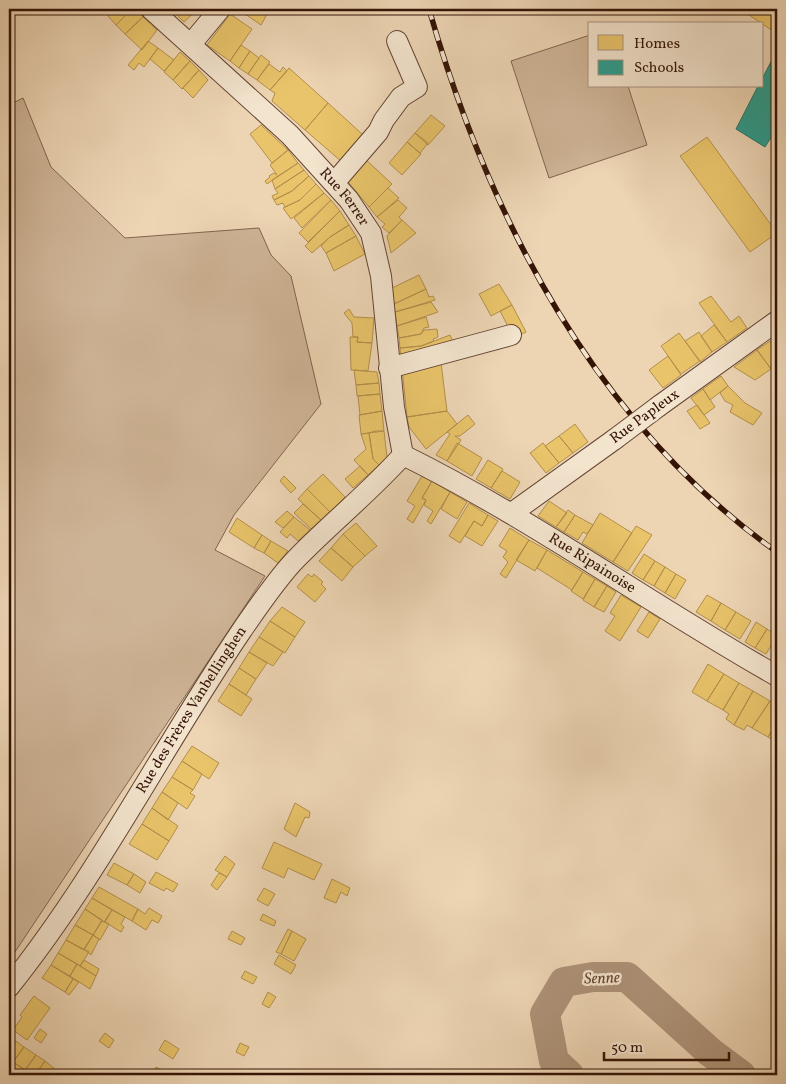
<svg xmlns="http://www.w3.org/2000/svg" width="786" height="1084" viewBox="0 0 786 1084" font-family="Vollkorn,serif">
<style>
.green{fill:#ceb496;stroke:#82644e}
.homes{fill:#e9c46a;stroke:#b38f4c}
.schools{fill:#2a9d8f;stroke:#2d7466}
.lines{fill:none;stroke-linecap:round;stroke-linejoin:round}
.river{stroke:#ae9379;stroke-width:30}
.minor-casing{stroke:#634432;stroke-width:22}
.minor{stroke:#f3e4ce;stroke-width:20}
.rail-casing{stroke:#351406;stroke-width:5.5}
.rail{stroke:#f3e4ce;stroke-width:4;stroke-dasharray:11;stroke-linecap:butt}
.minor-bridge-casing{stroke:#634432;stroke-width:22;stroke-linecap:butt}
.minor-bridge{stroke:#f3e4ce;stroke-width:20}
.labels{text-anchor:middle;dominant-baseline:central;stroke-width:5;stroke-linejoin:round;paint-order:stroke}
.street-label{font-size:15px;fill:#351406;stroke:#f3e4ce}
.water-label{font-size:16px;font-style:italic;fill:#654734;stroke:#f3e4ce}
</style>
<rect width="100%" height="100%" fill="#edd5b4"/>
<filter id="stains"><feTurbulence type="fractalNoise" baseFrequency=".004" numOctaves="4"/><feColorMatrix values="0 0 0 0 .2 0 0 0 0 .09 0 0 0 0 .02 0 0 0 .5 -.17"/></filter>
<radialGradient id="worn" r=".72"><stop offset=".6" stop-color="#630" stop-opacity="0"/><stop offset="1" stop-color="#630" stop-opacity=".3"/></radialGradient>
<path class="green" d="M590 35V86H628L647 145 549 178 511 61Z
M23 98 51 167 125 238 259 228 271 255 291 276 321 404 234 515 215 550 265 576 9 961V105Z"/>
<path class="homes" d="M114 9H132L116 25 108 16Z
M132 9H135L143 17 125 34 116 25Z
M179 9H198L184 22 175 13Z
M238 9H270L261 25Z
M745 9H777V24L773 31 743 11Z
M230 14 252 29 230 61 207 45Z
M143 17 157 30 142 50 125 34Z
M148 41 158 48 144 67 139 63 134 70 128 65Z
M241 45 250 51 239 68 230 61Z
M158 48 174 60 164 71 150 59Z
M250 51 259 58 248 74 239 68Z
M180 52 190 61 173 80 164 72Z
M261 55 270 62 257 80 248 74Z
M190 61 199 70 182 89 173 80Z
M269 64 280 72 283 67 287 71 270 90 257 80Z
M289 68 328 103 305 130 272 101 275 93 270 90Z
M199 70 208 80 193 98 183 88Z
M328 103 362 134 363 139 342 162 305 130Z
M431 115 445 126 428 145 415 133Z
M261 125 288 150 272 163 250 134Z
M415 133 428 143 420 153 407 142Z
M707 137 777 233 750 252 680 156Z
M407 142 421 154 402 175 389 163Z
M288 150 298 163 267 184 265 181 270 177 269 176 274 173 277 175 270 165Z
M362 156 392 184 369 207 344 177Z
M298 163 304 170 275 189 272 180Z
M304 170 309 176 292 191 274 200 272 196 278 193 275 189Z
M309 176 316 184 300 200 285 207 283 203 277 205 274 200 292 191Z
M316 184 324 193 291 219 283 208 300 200Z
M388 188 399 198 377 217 369 207Z
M324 193 331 200 302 228 294 218Z
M331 200 340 211 308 242 299 233Z
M398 200 407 208 399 217 402 220 389 233 382 227 385 224 377 217Z
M340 211 349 225 330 237 312 253 305 246Z
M402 220 416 233 391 253 387 236Z
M349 225 356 236 326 253 321 246 330 237Z
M356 236 365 254 334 271 326 253Z
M419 275 426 289 394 304 392 288Z
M499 284 512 305 491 316 479 294Z
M426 289 429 297 433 296 435 300 395 312 394 304Z
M711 296 731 322 739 316 747 328 727 342 699 303Z
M431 302 438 312 397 326 395 312Z
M512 305 526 332 514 338 500 311Z
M349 309 354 317 374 318 372 343 357 342 358 337H353L352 323 344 313Z
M426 317 429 327 424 328 421 334 399 338 397 326Z
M714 325 727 342 712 352 701 336Z
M437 329 438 337 433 339 434 341 421 346 400 348 399 338 421 334 424 330Z
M699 332 712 352 700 362 685 341Z
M679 333 700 361 681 374 661 346Z
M450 335 455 346 401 360 400 348 421 346Z
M350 337H358L357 342 372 343 368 371 351 370Z
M770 341 777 352V364L771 369 757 350Z
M757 350 771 369 755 380 734 367Z
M668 356 681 375 663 388 649 370Z
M441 363 447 411 407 417 402 368Z
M354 370 377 372 379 383 356 385Z
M721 376 728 386 710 400 703 389Z
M379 383 380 394 357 396 356 385Z
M728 386 745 403 762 413 753 425 730 412 733 405 725 401 720 393Z
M703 389 715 407 704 415 691 398Z
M380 394 382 411 360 415 358 396Z
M697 405 710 423 700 429 687 411Z
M382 411 384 431 361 434 359 415Z
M447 411 457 424 426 449 409 427 407 417Z
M468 415 475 424 460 436H455L461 440 447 461 436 455 450 434 447 432Z
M575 424 588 442 573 453 559 436Z
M375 431H384L387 457 379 465 373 459 369 433Z
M369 433 373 459 379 465 368 475 354 460 366 449 361 434Z
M559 436 573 453 559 463 545 446Z
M457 443 482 458 472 476 447 461Z
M543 443 559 463 546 473 530 453Z
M488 460 503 469 491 488 476 479Z
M360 466 368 475 353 488 345 479Z
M502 471 520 482 510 499 491 488Z
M323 474 345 497 330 512 307 489Z
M284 476 296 488 291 493 280 481Z
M422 476 432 481 422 498 426 500 413 523 407 519 415 506 407 501Z
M432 481 450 492 431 524 427 521 433 511 424 505 426 500 422 498Z
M307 489 330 512 321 520 298 499Z
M450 492 467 502 457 519 441 509Z
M549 501 567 513 556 527 538 516Z
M469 503 488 515 482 526 474 521 460 543 449 536Z
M303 504 321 520 311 529 294 513Z
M568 510 575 515 564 532 556 527Z
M287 511 294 517 283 528 275 522Z
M600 513 632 533 613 562 582 543Z
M488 515 498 521 482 546 465 536 474 521 482 526Z
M575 515 593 525 587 534 583 532 578 540 564 532Z
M294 517 310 530 298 541 290 534 287 538 280 532Z
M237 518 262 535 254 548 229 532Z
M356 523 377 546 365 556 343 534Z
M636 526 652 535 628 571 613 562Z
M510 528 529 540 506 578 500 574 508 562 503 557 507 551 499 546Z
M343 534 365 556 353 567 331 548Z
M262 535 271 541 264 553 254 548Z
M529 540 547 550 535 571 516 560Z
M271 541 288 551 278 563 264 553Z
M331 548 353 567 342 581 319 561Z
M547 550 583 572 572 590 537 568Z
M644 554 655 561 643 580 632 573Z
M655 561 665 567 654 586 643 580Z
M665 567 676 574 665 593 654 586Z
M583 572 595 579 583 599 571 591Z
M308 574 312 577 314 574 323 582 321 584 326 589 315 602 297 587Z
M676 574 686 580 675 599 665 593Z
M595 579 607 586 594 607 583 600Z
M607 586 616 592 604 612 594 607Z
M621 595 641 607 620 641 605 631 615 616 610 613Z
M707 595 721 603 711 621 696 612Z
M721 603 736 612 725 630 711 621Z
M282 607 305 622 295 637 270 621Z
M649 612 660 619 648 638 637 631Z
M736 612 751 621 740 639 725 630Z
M270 621 295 637 285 653 259 637Z
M756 622 767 629 755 648 745 642Z
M767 629 777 636 766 654 755 648Z
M259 637 283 652 273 666 249 652Z
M249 652 267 663 256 679 239 668Z
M708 664 724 674 707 701 692 692Z
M239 668 256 679 246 695 229 684Z
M724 674 739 683 723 710 707 701Z
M739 683 753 691 734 725 726 719 729 714 723 710Z
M229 684 252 699 241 716 218 701Z
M753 691 770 701 752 728 747 725 744 730 734 725Z
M770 701 777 706V722L768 737 752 728Z
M777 722V743L768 737Z
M192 746 219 763 209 779 182 761Z
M182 761 202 774 193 790 172 777Z
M172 777 193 790 190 793 195 796 187 809 162 792Z
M162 792 178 803 168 820 152 808Z
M295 803 310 812 309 818 305 817 296 837 284 829Z
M152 808 178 826 169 841 142 824Z
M142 824 169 841 157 860 129 844Z
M274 842 322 864 314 880 288 868 284 878 262 868Z
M225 856 235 864 227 877 215 870Z
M114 863 134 874 127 885 107 875Z
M156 872 178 884 173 892 166 888 164 891 149 883Z
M219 873 227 877 217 890 211 885Z
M134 874 146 882 140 893 127 885Z
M332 879 350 888 347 896 341 892 336 903 324 898Z
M99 887 138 909 132 921 92 898Z
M264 888 275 894 268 906 257 900Z
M92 898 112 910 104 922 85 909Z
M149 908 162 916 158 923 152 920 146 930 132 921 138 909 145 914Z
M85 909 102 920 93 935 75 925Z
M112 910 125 917 121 924 124 927 121 932 105 922Z
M263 914 276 921 274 926 260 920Z
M102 921 109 924 100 940 93 935Z
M75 925 93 935 84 950 66 940Z
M288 929 292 931 281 954 276 952Z
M232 931 245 938 241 945 228 939Z
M292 931 306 939 294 961 281 954Z
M93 935 99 939 91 955 84 949Z
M66 940 89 952 80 966 58 953Z
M58 953 77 964 70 976 51 965Z
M279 955 296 965 291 974 274 964Z
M84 960 99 969 96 976 80 966Z
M77 964 96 976 90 989 70 976Z
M51 965 73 979 65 992 42 978Z
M245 971 257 977 253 984 241 978Z
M73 979 79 982 69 995 65 992Z
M268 992 276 997 269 1008 262 1004Z
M34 996 50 1008 27 1040 13 1030 22 1017 20 1015Z
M40 1029 47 1034 41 1043 34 1038Z
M105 1033 114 1040 109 1048 99 1041Z
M9 1036 24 1047 13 1062 9 1059Z
M165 1040 179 1049 173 1059 159 1050Z
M240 1043 249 1047 244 1056 236 1052Z
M24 1047 36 1055 25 1070 13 1062Z
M36 1055 45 1061 35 1075H33L25 1070Z
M45 1061 56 1070 53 1075H35Z
M13 1062 25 1070 22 1075H9V1069Z
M156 1067 168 1074 167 1075H156L153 1073Z"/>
<path class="schools" d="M777 50V128L765 147 736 129 758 86H762V79Z"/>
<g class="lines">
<path class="river" d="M569 1075 554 1061 545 1014 564 982 593 977H627L710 1052 741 1075"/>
<g class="minor-casing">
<g id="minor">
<path id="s1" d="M151 9 290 135 349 200 371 233 381 276 394 407 403 455"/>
<path d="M191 44 220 9"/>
<path d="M334 183 378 132 384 120 401 97 417 87 397 41"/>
<path d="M389 368 511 335"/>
<path d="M659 406 777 321"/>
<path id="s2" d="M403 455C533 519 651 605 777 676"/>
<path d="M512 513 615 439"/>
<path id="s3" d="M9 987C98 876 162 748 242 630 258 607 278 577 297 558 332 522 370 492 403 455"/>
</g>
</g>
<use href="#minor" class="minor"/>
<g class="rail-casing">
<path id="rail" d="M429 9C489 218 596 424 777 552"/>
</g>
<use href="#rail" class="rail"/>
<g class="minor-bridge-casing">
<path id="minor-bridge" d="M615 439 659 406"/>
</g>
<use href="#minor-bridge" class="minor-bridge"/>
</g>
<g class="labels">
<g class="street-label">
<text stroke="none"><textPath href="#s1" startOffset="270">Rue Ferrer</textPath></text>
<text transform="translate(645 417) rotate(-36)">Rue Papleux</text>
<text stroke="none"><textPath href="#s2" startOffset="218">Rue Ripainoise</textPath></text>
<text stroke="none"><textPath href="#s3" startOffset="332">Rue des Frères Vanbellinghen</textPath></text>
</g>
<g class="water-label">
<text transform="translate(602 979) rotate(-2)">Senne</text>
</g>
</g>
<rect width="786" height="1084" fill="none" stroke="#edd5b4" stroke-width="30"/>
<rect x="10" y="10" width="766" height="1064" fill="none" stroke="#351406" stroke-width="2.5"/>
<rect x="15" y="15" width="756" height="1054" fill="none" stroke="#351406"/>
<rect x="588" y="22" width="175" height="65" fill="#f3e4ce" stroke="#a7917e"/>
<rect x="598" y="35" width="25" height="15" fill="#e9c46a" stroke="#a7917e"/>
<text x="634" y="48" font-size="15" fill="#351406">Homes</text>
<rect x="598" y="60" width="25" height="15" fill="#2a9d8f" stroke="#a7917e"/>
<text x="634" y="72" font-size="15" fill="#351406">Schools</text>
<path d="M604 1052v8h125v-8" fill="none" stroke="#351406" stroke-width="2.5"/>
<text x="611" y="1052" font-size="15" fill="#351406" stroke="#f3e4ce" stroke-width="4" paint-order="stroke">50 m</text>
<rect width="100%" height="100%" filter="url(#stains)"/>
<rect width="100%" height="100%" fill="url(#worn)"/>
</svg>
